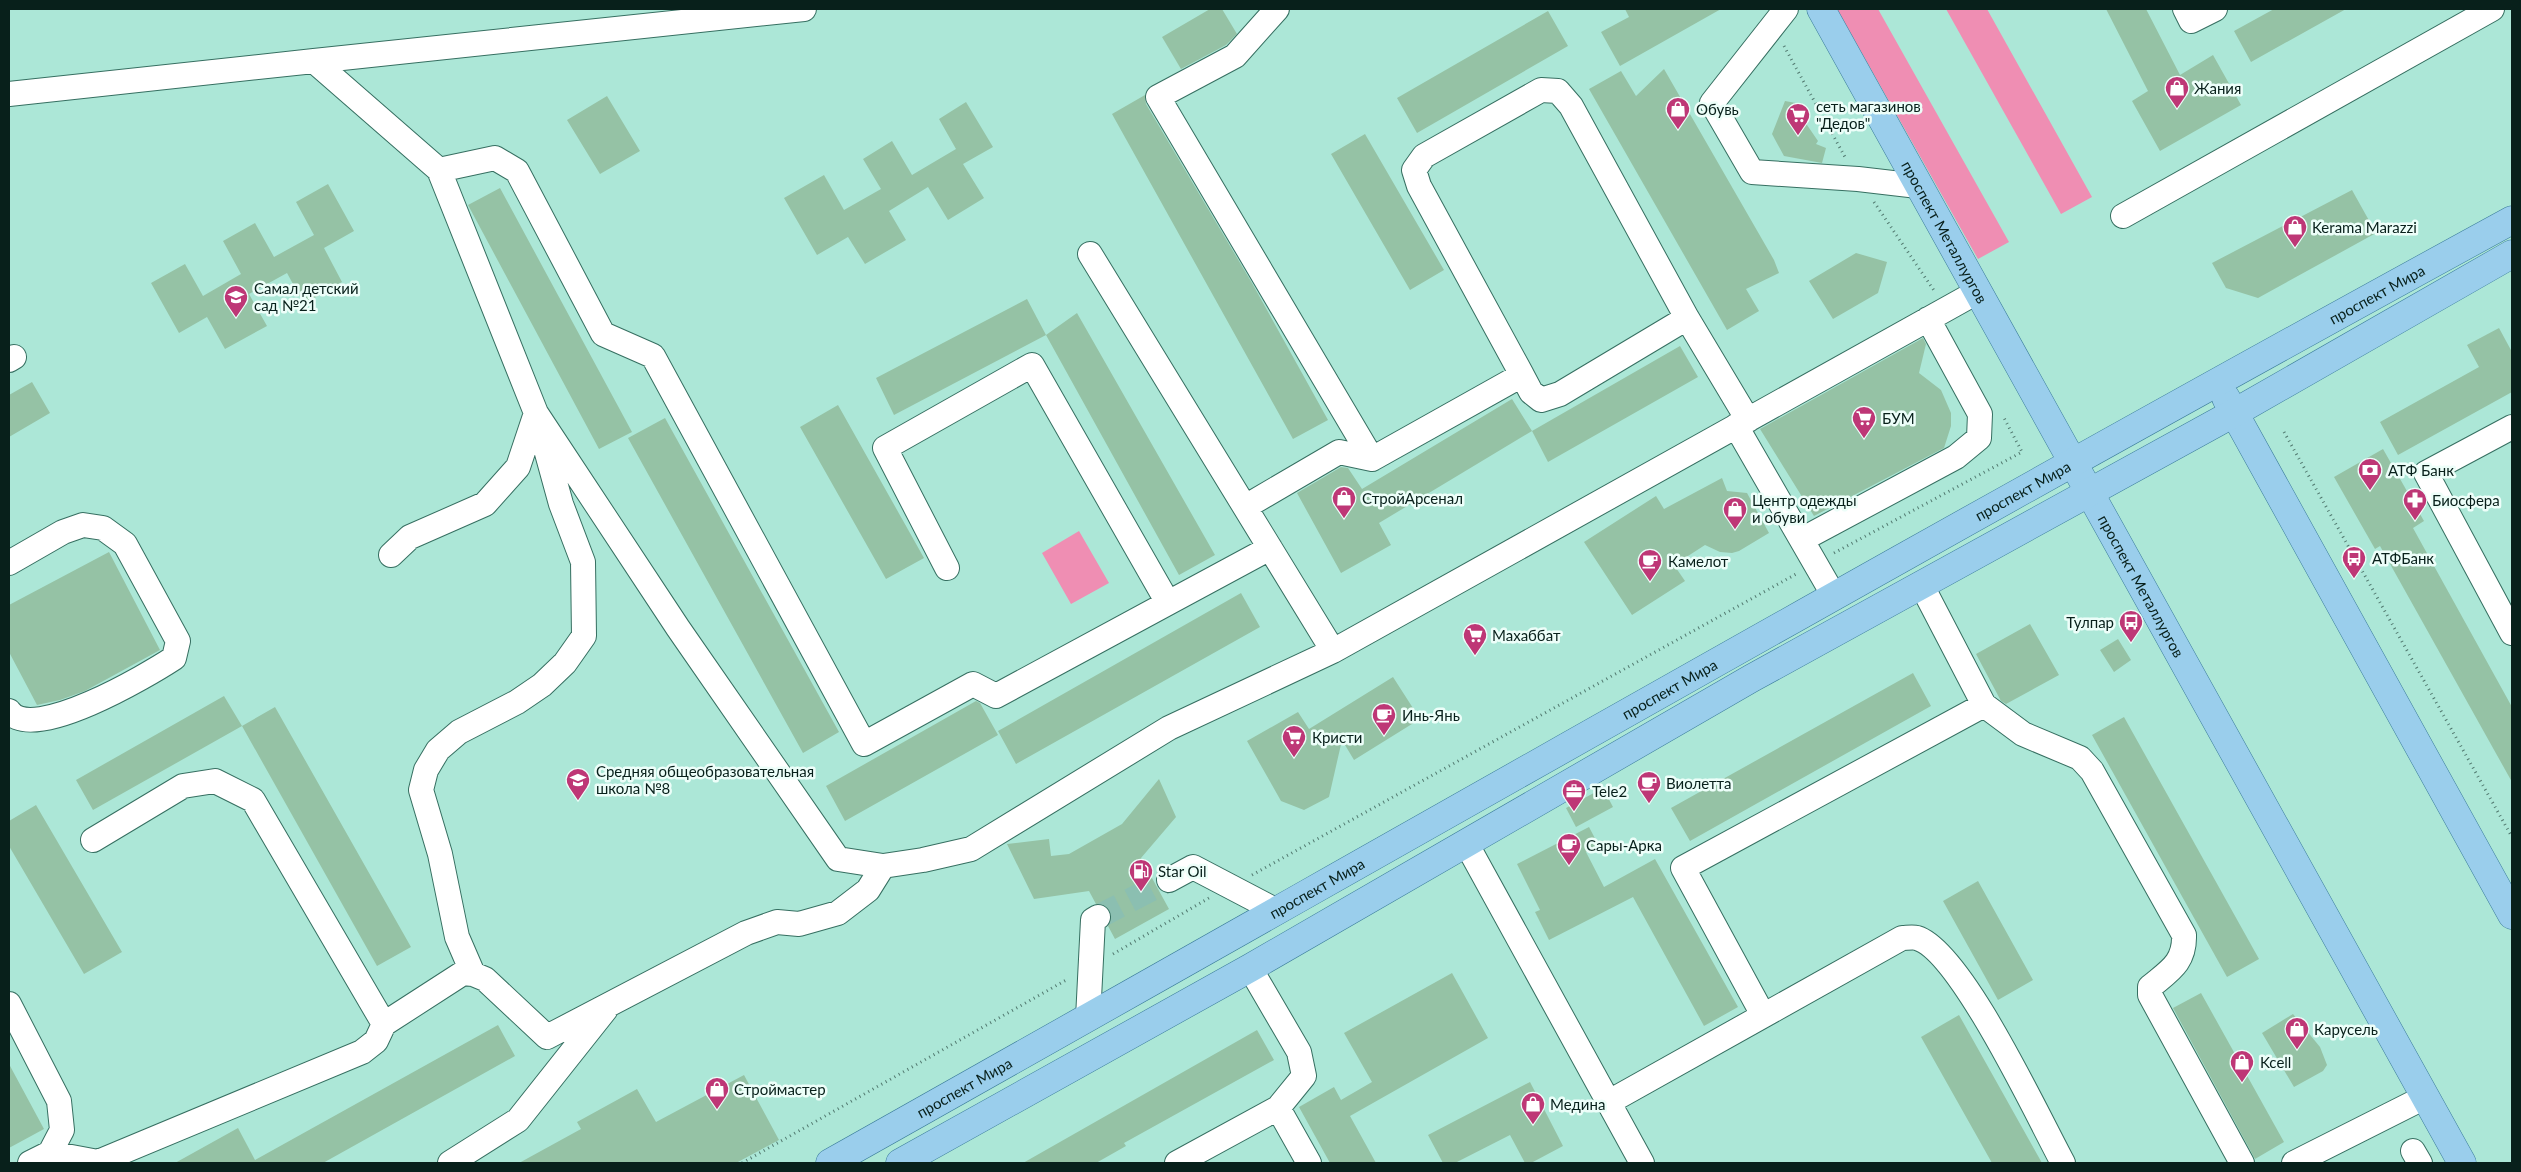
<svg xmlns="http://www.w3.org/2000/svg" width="2521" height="1172" viewBox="0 0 2521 1172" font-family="Lato,sans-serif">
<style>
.green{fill:#ef8eb3}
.building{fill:#95c2a5}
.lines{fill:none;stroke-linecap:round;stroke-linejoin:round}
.minor-tunnel{stroke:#8bbfb1;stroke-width:24;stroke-dasharray:24 12;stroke-linecap:butt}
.minor-casing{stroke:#366f61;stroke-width:26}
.major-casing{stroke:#3b7c9a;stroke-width:29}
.path{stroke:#527a70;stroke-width:3;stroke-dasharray:1 4;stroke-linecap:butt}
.minor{stroke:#fff;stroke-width:24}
.major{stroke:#9aceec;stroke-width:28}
.labels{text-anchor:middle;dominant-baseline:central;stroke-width:5;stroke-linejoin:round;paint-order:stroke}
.poi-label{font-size:15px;fill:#08201b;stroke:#edfef9;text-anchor:start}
.street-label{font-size:15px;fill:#08201b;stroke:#edfef9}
</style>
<rect width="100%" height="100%" fill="#ace7d7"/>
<path class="green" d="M1837 9H1878L2009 242 1978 259Z
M1946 9H1987L2092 197 2061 214Z
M1079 531 1109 583 1071 604 1042 553Z"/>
<path class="building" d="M1210 9H1222L1237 34 1226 45 1181 69 1162 37Z
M1625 9H1721L1620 66 1601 32 1629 17Z
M2106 9H2146L2180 75 2213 55 2241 105 2160 151 2132 101 2148 91Z
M2274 9H2346L2251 62 2234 31Z
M1548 11 1568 46 1417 133 1397 98Z
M1664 69 1774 260 1779 273 1746 289 1759 311 1727 330 1589 89 1621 71 1636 96Z
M1145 95 1146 104 1252 283 1328 420 1293 439 1112 114Z
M607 96 640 151 600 174 567 120Z
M1785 101 1801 104 1799 112 1808 115 1805 122 1818 141 1816 144 1826 148 1822 163 1784 156 1772 134Z
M966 102 993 147 963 164 984 198 948 220 928 187 889 211 906 240 865 264 848 237 817 255 784 198 824 175 844 210 881 189 863 159 892 141 912 175 956 149 939 119Z
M1365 134 1444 270 1410 290 1331 154Z
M328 184 354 231 324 248 342 282 304 304 287 273 249 294 267 326 225 349 207 317 179 333 151 283 185 264 203 296 241 274 223 241 255 223 274 257 314 235 296 202Z
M500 188 632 432 599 449 468 205Z
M2352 190 2376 233 2258 298 2226 288 2212 263Z
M1856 253 1887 262 1878 293 1833 319 1809 281Z
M1027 299 1046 335 894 415 876 378Z
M1077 313 1215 555 1179 575 1046 335Z
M2499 328 2512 352V392L2398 455 2380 422 2479 367 2467 345Z
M1923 338 1926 344 1919 373 1941 390 1951 413V426L1944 448 1814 516 1760 429Z
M1680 346 1698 377 1548 462 1532 431Z
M32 382 50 413 9 437V395Z
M1512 399 1532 431 1379 523 1391 545 1341 573 1297 493 1341 467 1348 468 1362 489Z
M838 405 924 558 886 579 800 427Z
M665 418 839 732 803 753 628 438Z
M2383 449 2424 521 2413 528 2512 707V782L2380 546 2375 549 2334 477Z
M1722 478 1727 491 1747 493 1769 533 1739 551 1732 553 1720 552 1705 545 1674 565 1685 581 1632 615 1584 542 1656 496 1664 509Z
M109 552 160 650 85 691 60 700 37 705 9 652V605Z
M1241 593 1260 627 1016 764 998 731Z
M2030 624 2059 675 2006 704 2001 701 1976 654Z
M2118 639 2131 660 2114 672 2100 650Z
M1913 673 1931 706 1690 841 1671 808Z
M1393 677 1420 719 1354 760 1342 740 1329 797 1304 810 1281 801 1247 741 1298 712 1309 729Z
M224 696 242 726 93 810 76 780Z
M976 701 980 703 998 735 845 821 826 786Z
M275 707 411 947 377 966 242 726Z
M2124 717 2259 959 2227 977 2092 735Z
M1159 779 1176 817 1141 858 1169 909 1115 939 1108 926 1112 917 1110 910 1104 905 1096 904 1089 891 1034 899 1007 844 1049 839 1051 856 1069 854 1122 824Z
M1603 788 1613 807 1576 827 1566 808Z
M36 805 122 952 84 974 9 846V821Z
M1589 827 1599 846 1586 852 1604 887 1655 859 1738 1007 1704 1026 1633 897 1549 940 1535 912 1540 910 1517 864Z
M1978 881 2033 980 1998 1000 1943 901Z
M1452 973 1488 1038 1350 1116 1376 1163H1330L1299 1107 1334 1087 1341 1100 1372 1082 1344 1033Z
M2201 993 2284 1142 2255 1159 2173 1008Z
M2293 1014 2320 1047 2327 1065 2323 1071 2294 1087 2262 1033Z
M1959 1015 2042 1163H1992L1921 1037Z
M498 1025 515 1056 323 1163H175L238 1128 255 1160Z
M1257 1030 1274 1060 1124 1143 1126 1146 1096 1163H1023Z
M9 1064 44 1129 9 1148Z
M744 1075 779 1140 736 1163H519L581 1129 577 1122 637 1089 656 1122Z
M1530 1082 1563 1146 1531 1163H1525L1510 1135 1455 1163H1443L1428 1135Z"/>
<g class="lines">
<path class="minor-tunnel" d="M1098 917 1169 880"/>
<g class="minor-casing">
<path id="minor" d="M1277 9 1235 56 1158 97 1372 459
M1786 9 1712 103 1752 172 1858 179 1918 186
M2185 9 2191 21 2215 9
M314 61 804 9
M9 94 314 61 439 170 536 413 678 628 838 859 883 866 923 860 971 849 1169 728 1333 651 1977 292
M439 170 495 158 517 171 603 334 653 356 864 744 973 684 996 696 1168 603
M2123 216 2492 9
M1090 254 1333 651
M9 360 14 357
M1522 375 1531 392 1541 400 1560 394 1687 318
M1736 426 1834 596
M2512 427 2426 473 2512 633
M1245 507 1339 452 1372 459 1522 375 1419 186 1414 170 1424 156 1541 90 1558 91 1571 106 1687 318 1748 420
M1803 539 1956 457 1979 438 1980 414 1928 319
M391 555 410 537 485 504 518 467 536 413 561 504 583 562 584 636 565 663 542 685 517 702 459 732 438 750 426 770 421 790 440 854 457 937 473 974
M9 563 63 532 83 525 103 528 125 544 178 641 174 658C148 675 32 744 9 711
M947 568 885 448 1032 365 1168 603 1270 548
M1984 705 2023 734 2080 758 2092 771 2184 935C2185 963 2169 971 2150 987V995L2242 1163
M1466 843 1642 1163
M1169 880 1193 867 1277 911
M9 1004 59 1101 62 1130 50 1153
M1763 1015 1683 868 1984 705 1922 586
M1088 1018 1093 920 1098 917
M384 1024 463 973 473 974 485 979 547 1037 746 933 777 922 799 924 838 913 868 890 883 866
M1609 1102 1902 938C1906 938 1913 937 1917 938 1961 951 2039 1119 2063 1163
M1278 1108 1309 1163
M2413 1151 2420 1163
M30 1163 50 1153 98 1162 362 1052 376 1041 384 1024 253 800 215 781 183 786 93 840
M450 1163 518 1120 606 1009
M1177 1163 1278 1108 1304 1076 1299 1052 1250 968
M2294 1163 2425 1097"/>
</g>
<g class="major-casing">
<g id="major">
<path id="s1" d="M1821 9 2462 1163"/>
<path d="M2226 398 2512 915"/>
<path id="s2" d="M830 1163C1390 848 1948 528 2512 220"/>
<path d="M900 1163 1250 968 1752 678 2234 413 2512 254"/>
</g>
</g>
<path class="path" d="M1784 46 1845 157
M1874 202 1935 292
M2284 432 2512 837
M1834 553 2022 452 2003 416
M1252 875 1798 573
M1113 954 1209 898
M742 1163 1068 979"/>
<use href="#minor" class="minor"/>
<use href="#major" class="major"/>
</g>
<defs>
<g id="shop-pin" transform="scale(1.25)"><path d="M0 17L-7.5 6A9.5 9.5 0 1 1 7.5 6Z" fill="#be3776" stroke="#edfef9"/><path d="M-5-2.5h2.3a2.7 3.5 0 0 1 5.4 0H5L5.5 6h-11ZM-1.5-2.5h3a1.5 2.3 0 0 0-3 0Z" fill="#fff"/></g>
<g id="supermarket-pin" transform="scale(1.25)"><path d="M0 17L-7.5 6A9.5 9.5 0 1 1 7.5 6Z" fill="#be3776" stroke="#edfef9"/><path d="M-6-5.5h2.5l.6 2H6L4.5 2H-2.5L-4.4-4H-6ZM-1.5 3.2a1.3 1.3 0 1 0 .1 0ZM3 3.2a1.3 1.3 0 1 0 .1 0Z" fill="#fff"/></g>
<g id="school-pin" transform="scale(1.25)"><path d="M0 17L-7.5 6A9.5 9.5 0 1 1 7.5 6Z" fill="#be3776" stroke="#edfef9"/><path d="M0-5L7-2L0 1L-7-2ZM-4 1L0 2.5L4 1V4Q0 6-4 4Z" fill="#fff"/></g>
<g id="bank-pin" transform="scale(1.25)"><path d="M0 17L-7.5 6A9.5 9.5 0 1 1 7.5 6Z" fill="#be3776" stroke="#edfef9"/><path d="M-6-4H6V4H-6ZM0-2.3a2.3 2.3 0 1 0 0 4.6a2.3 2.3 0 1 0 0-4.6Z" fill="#fff"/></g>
<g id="pharmacy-pin" transform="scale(1.25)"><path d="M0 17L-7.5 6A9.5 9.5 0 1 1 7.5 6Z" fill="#be3776" stroke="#edfef9"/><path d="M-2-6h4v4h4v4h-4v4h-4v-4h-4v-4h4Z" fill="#fff"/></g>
<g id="bus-pin" transform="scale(1.25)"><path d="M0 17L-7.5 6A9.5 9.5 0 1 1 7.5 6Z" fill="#be3776" stroke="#edfef9"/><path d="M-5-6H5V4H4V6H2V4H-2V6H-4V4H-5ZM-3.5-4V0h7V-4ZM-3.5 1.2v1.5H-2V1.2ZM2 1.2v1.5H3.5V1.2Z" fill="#fff"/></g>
<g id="cafe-pin" transform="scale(1.25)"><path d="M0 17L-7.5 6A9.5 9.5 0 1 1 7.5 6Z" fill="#be3776" stroke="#edfef9"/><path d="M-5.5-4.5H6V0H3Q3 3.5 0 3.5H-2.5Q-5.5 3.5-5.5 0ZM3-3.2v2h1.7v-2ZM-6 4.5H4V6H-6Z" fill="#fff"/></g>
<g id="office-pin" transform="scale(1.25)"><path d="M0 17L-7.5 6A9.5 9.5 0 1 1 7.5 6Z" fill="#be3776" stroke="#edfef9"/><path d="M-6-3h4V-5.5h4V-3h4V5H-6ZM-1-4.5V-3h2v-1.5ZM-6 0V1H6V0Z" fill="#fff"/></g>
<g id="fuel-pin" transform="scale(1.25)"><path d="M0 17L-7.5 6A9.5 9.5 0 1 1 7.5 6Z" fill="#be3776" stroke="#edfef9"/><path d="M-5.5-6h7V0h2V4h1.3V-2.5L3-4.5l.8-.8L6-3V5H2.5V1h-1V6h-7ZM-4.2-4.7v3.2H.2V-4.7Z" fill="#fff"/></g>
</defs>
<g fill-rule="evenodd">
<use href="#shop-pin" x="2177" y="88"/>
<use href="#shop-pin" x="1678" y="109"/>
<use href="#supermarket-pin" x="1798" y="115"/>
<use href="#shop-pin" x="2295" y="227"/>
<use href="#school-pin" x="236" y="297"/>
<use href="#supermarket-pin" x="1864" y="418"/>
<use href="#bank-pin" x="2370" y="470"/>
<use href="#shop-pin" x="1344" y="498"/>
<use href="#pharmacy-pin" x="2415" y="500"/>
<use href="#shop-pin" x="1735" y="509"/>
<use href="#bus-pin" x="2354" y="558"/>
<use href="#cafe-pin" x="1650" y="561"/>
<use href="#bus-pin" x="2131" y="622"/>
<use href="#supermarket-pin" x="1475" y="635"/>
<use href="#cafe-pin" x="1384" y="715"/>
<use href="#supermarket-pin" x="1294" y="737"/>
<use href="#school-pin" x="578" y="780"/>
<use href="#cafe-pin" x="1649" y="783"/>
<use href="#office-pin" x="1574" y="791"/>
<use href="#cafe-pin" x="1569" y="845"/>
<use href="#fuel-pin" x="1141" y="871"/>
<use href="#shop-pin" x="2297" y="1029"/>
<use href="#shop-pin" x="2242" y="1062"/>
<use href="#shop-pin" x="717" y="1089"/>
<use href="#shop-pin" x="1533" y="1104"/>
</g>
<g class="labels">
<g class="poi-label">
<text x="2194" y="88">Жания</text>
<text x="1816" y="106">сеть магазинов<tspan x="1816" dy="17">"Дедов"</tspan></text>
<text x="1696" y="109">Обувь</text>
<text x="2312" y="227">Kerama Marazzi</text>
<text x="254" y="288">Самал детский<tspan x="254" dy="17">сад №21</tspan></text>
<text x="1882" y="418">БУМ</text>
<text x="2388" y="470">АТФ Банк</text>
<text x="1362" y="498">СтройАрсенал</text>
<text x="1752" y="500">Центр одежды<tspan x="1752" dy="17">и обуви</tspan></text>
<text x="2432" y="500">Биосфера</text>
<text x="2372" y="558">АТФБанк</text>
<text x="1668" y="561">Камелот</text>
<text x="2114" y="622" text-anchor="end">Тулпар</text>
<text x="1492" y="635">Махаббат</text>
<text x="1402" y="715">Инь-Янь</text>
<text x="1312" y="737">Кристи</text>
<text x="596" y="771">Средняя общеобразовательная<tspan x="596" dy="17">школа №8</tspan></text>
<text x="1666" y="783">Виолетта</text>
<text x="1592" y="791">Tele2</text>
<text x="1586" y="845">Сары-Арка</text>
<text x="1158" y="871">Star Oil</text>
<text x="2314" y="1029">Карусель</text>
<text x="2260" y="1062">Kcell</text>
<text x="734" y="1089">Строймастер</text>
<text x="1550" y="1104">Медина</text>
</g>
<g class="street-label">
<text stroke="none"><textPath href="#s1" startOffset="255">проспект Металлургов</textPath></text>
<text stroke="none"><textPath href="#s2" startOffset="1774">проспект Мира</textPath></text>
<text stroke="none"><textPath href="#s2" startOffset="1369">проспект Мира</textPath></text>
<text stroke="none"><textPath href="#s1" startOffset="660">проспект Металлургов</textPath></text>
<text stroke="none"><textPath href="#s2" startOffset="964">проспект Мира</textPath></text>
<text stroke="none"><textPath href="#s2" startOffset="559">проспект Мира</textPath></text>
<text stroke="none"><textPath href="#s2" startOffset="154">проспект Мира</textPath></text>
</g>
</g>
<rect width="2521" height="1172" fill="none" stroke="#08201b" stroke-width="20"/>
</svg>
